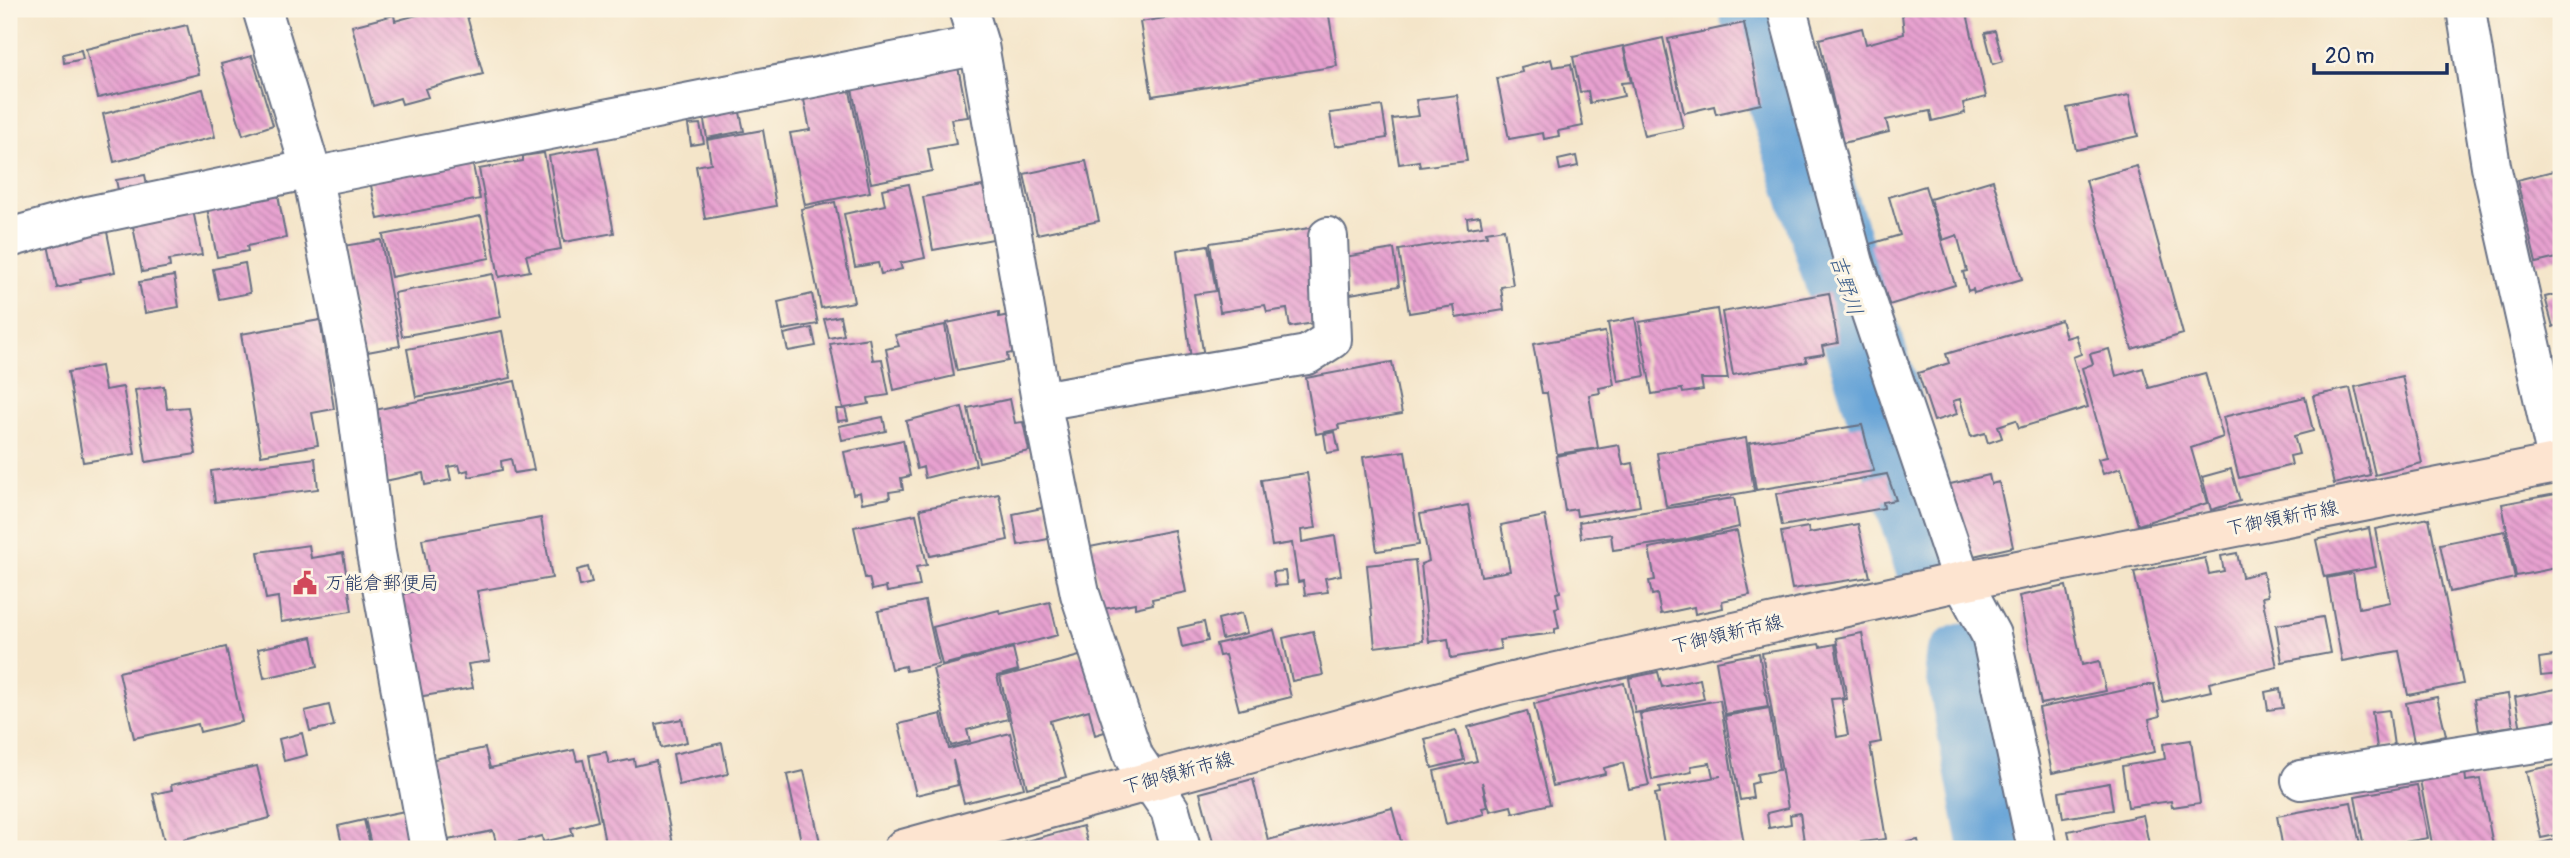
<svg xmlns="http://www.w3.org/2000/svg" width="2570" height="858" viewBox="0 0 2570 858" font-family="Pangolin,'Klee One',sans-serif">
<style>
.lines{fill:none;stroke-linecap:round;stroke-linejoin:round}
.river{stroke:#65a3d7;stroke-width:79}
.building{fill:url(#building-back-hatch)}
.minor-casing{stroke:#676f83;stroke-width:42}
.secondary-casing{stroke:#676f83;stroke-width:42}
.minor{stroke:#fff;stroke-width:38}
.secondary{stroke:#fde4d0;stroke-width:38}
.labels{text-anchor:middle;dominant-baseline:central;stroke-width:6;stroke-linejoin:round;paint-order:stroke}
.street-label{font-size:19px;fill:#1b2f5e;stroke:#fcf5e5}
.poi-label{font-size:19px;fill:#1b2f5e;stroke:#fcf5e5;text-anchor:start}
.water-label{font-size:21px;font-style:italic;fill:#355888;stroke:#fcf5e5}
</style>
<defs>
<pattern id="building-back-hatch" width="6" height="6" patternUnits="userSpaceOnUse" patternTransform="scale(1.75)"><rect width="6" height="6" fill="#e8a1d0"/><path d="M-1 5l2 2M0 0l6 6M5-1l2 2" fill="none" stroke="#bb84ac"/></pattern>
</defs>
<rect width="100%" height="100%" fill="#fcf5e5"/>
<filter id="ink" filterUnits="userSpaceOnUse"><feTurbulence type="fractalNoise" baseFrequency=".0143" numOctaves="2"/><feDisplacementMap in="SourceGraphic" scale="14" xChannelSelector="R" yChannelSelector="G"/><feConvolveMatrix kernelMatrix="1 2 1 2 8 2 1 2 1" color-interpolation-filters="sRGB"/></filter>
<filter id="wash" filterUnits="userSpaceOnUse"><feTurbulence type="fractalNoise" baseFrequency=".00686" numOctaves="4" result="noise"/><feDisplacementMap in="SourceGraphic" scale="28" xChannelSelector="R" yChannelSelector="G"/><feGaussianBlur stdDeviation="1.57" result="paint"/><feColorMatrix in="noise" values="0 0 0 0 0 0 0 0 0 0 0 0 0 0 0 0 0 1.4 0 .05"/><feComposite in="paint" operator="in"/></filter>
<g filter="url(#wash)">
<rect width="100%" height="100%" fill="#f4e5c9"/>
<g class="lines">
<path class="river" d="M1758 9 1933 561
M1964 663 1999 849"/>
</g>
<g id="blocks">
<path class="building" d="M439 9H465L483 74 425 89 428 97 402 104 400 98 373 106 352 26 394 15 395 21Z
M1220 9H1328L1337 66 1152 96 1140 22Z
M1922 9H1966L1986 97 1963 103 1965 113 1932 121 1930 111 1886 120 1889 132 1843 143 1819 39 1862 28 1866 44 1904 34 1902 14Z
M1744 23 1761 104 1716 114 1714 106 1684 113 1668 39Z
M187 25 199 74 98 98 86 49Z
M1995 31 2003 61 1993 64 1985 33Z
M1663 38 1683 128 1644 136 1624 47Z
M1623 46 1631 82 1621 83 1624 96 1590 103 1588 91 1580 92 1573 57Z
M81 50 83 59 64 63 63 54Z
M252 56 273 125 243 135 221 64Z
M1551 59 1553 67 1571 64 1583 126 1558 131 1559 136 1544 139 1543 133 1509 139 1497 78 1522 72 1521 67Z
M957 62 968 117 951 119 956 144 928 149 932 171 871 183 851 84Z
M849 86 870 192 805 205 790 133 810 130 803 95Z
M203 89 215 137 114 162 103 114Z
M1457 95 1467 161 1420 167 1419 161 1399 164 1392 119 1419 116 1416 100Z
M2129 95 2138 136 2076 150 2067 108Z
M1382 106 1387 138 1335 146 1330 113Z
M739 108 744 131 707 138 703 115Z
M700 124 704 143 691 145 688 125Z
M763 130 776 206 705 219 696 166 711 163 707 140Z
M598 147 614 233 564 242 549 156Z
M544 153 561 249 526 255 530 271 499 277 479 169 523 161V156Z
M471 156 480 199 378 219 369 176Z
M1576 156 1578 166 1560 170 1558 160Z
M1086 161 1099 221 1037 234 1024 174Z
M2137 166 2183 334 2132 349 2086 180Z
M2561 169V257L2536 263 2517 180Z
M145 175 149 194 120 199 116 180Z
M1993 180 2022 279 1974 293 1973 289 1968 291 1963 272 1967 271 1957 235 1943 240 1930 199Z
M276 184 286 238 247 246 248 251 217 257 205 198Z
M909 184 925 258 900 263 902 269 881 274 878 263 855 267 844 214 885 205 882 189Z
M983 186 993 239 933 250 923 197Z
M1925 186 1955 285 1889 305 1870 244 1900 235 1889 197Z
M191 200 202 255 169 260 170 267 142 272 130 211Z
M835 202 854 302 821 308 801 209Z
M481 216 490 258 391 277 383 235Z
M1480 216 1482 226 1468 228 1467 218Z
M105 222 115 272 80 279 81 282 57 288 46 235Z
M1310 228 1322 303 1311 305 1313 323 1290 327 1287 309 1267 312 1265 305 1220 312 1210 243Z
M1504 229 1513 285 1501 287 1504 310 1456 318 1454 306 1409 313 1399 250 1487 236 1486 232Z
M381 240 400 346 362 353 343 246Z
M1208 245 1216 291 1194 294 1204 357 1191 359 1177 250Z
M1394 249 1399 286 1350 294 1344 257Z
M245 263 250 293 219 299 213 269Z
M493 274 501 317 402 336 394 293Z
M174 276 179 307 145 313 139 282Z
M1829 293 1838 343 1822 346 1824 354 1805 357 1807 362 1733 375 1722 312Z
M2561 293V324L2553 327 2545 297Z
M812 294 818 324 783 330 778 302Z
M1717 309 1728 379H1701L1703 390 1683 393 1682 389 1652 394 1639 322Z
M999 312V317L1015 314 1022 351 1007 354 1008 361 957 371 947 323Z
M840 316 844 335 829 338 824 319Z
M1635 318 1645 376 1618 381 1608 323Z
M320 320 334 409 312 413 318 445 261 455 241 334Z
M2061 320 2066 338 2076 335 2081 354 2073 357 2088 407 2019 428 2016 420 1998 426 2002 438 1988 443 1985 433 1971 437 1960 399 1953 401 1957 414 1934 421 1918 373 1949 363 1946 354Z
M945 325 954 376 894 390 886 349 899 346 895 335Z
M812 328 816 346 788 351 784 334Z
M502 331 511 378 416 397 407 349Z
M1605 332 1614 385 1599 388 1600 393 1589 395 1598 448 1557 454 1547 393H1542L1533 344Z
M869 338 873 360 882 359 889 395 868 398 869 404 845 408 848 420 838 421 836 409H843L830 344Z
M2109 349 2116 376 2143 368 2149 388 2205 373 2223 437 2191 448 2207 503 2138 525 2121 468 2103 474 2098 459 2107 457 2082 368 2093 364 2090 354Z
M1392 362 1402 414 1338 425 1339 429 1316 434 1306 378Z
M101 366 105 390 123 387 135 454 83 462 68 372Z
M2402 376 2422 463 2375 475 2355 387Z
M515 381 534 470 514 473 511 459 501 461 502 470 469 477 468 470 461 472 459 465 448 467 451 480 425 485 423 473 385 481 370 411Z
M164 386 167 409 188 407 196 454 146 462 135 390Z
M2350 388 2370 475 2334 484 2313 396Z
M2305 397 2313 431 2294 436 2299 454 2290 456 2292 465 2239 478 2223 417Z
M1010 399 1015 423 1023 422 1029 451 979 462 968 408Z
M962 407 976 465 925 478 923 467 917 469 906 421Z
M883 417 886 431 842 440 839 426Z
M1862 425 1874 471 1756 490 1749 443Z
M1335 432 1339 451 1327 453 1324 434Z
M1746 438 1754 491 1666 506 1657 453Z
M903 440 910 476 901 478 903 490 889 492 890 498 862 503 860 492 853 494 844 452Z
M1619 445 1623 465 1633 463 1640 506 1577 516 1576 509 1565 511 1556 456Z
M1405 451 1419 545 1377 551 1363 457Z
M315 458 318 489 215 502 211 471Z
M2231 469 2240 501 2211 510 2202 477Z
M1307 473 1316 528 1301 530 1302 542 1335 536 1341 575 1325 578 1328 592 1305 595 1303 581 1298 582 1292 543 1272 546 1261 480Z
M1887 474 1896 500 1883 502 1884 508 1782 526 1776 494Z
M1989 475 1991 484 1999 482 2013 547 1969 557 1946 485Z
M2561 493V567L2516 576 2502 504Z
M999 494 1008 540 930 556 920 509Z
M1734 498 1739 527 1683 540 1613 550 1611 534 1581 538 1579 522Z
M1468 505 1481 576 1510 571 1501 525 1545 516 1560 592 1556 593 1559 607 1555 608 1559 628 1555 629V633L1499 640 1501 649 1451 658 1448 639 1429 642 1421 564 1429 561 1420 514Z
M1047 507 1053 538 1018 545 1013 514Z
M916 514 927 565 916 567 920 586 887 592 886 587 872 590 869 578H865L854 527Z
M541 518 552 578 477 591 490 661 468 664 473 688 417 697 399 594 431 589 422 539Z
M2429 518 2463 684 2408 695 2399 651 2342 661 2327 578 2353 573 2359 608 2390 602 2375 529Z
M1858 524 1870 577 1792 589 1781 532 1808 527 1809 533Z
M2369 528 2376 567 2324 577 2316 540Z
M1174 530 1186 592 1152 599 1153 604 1135 608V603L1103 609 1090 547Z
M1737 531 1750 595 1722 601 1723 608 1695 614 1694 607 1661 614 1657 594 1652 595 1649 581 1655 580 1649 548Z
M2505 531 2515 578 2450 592 2440 544Z
M309 545 311 558 343 553 352 611 281 622 278 597 266 599 258 552Z
M2237 553 2242 577 2263 572 2268 596 2262 597 2277 667 2209 683 2211 691 2163 702 2134 572 2205 558 2209 574 2224 571 2221 556Z
M1415 560 1423 641 1375 647 1367 565Z
M588 567 592 583 580 586 577 570Z
M1285 571 1287 585 1275 586 1273 572Z
M2066 586 2082 665 2099 661 2106 691 2041 704 2019 596Z
M925 601 939 664 906 671 905 666 891 669 878 611Z
M1050 602 1058 635 942 665 933 627 999 610 1000 614Z
M1242 613 1247 633 1222 639 1218 619Z
M2323 617 2330 653 2282 662 2276 625Z
M1204 622 1208 641 1182 647 1178 628Z
M1274 630 1291 697 1239 710 1225 655 1219 656 1216 644Z
M1313 631 1323 675 1292 681 1283 638Z
M1862 633 1881 742 1870 744 1886 839 1805 849 1800 813 1790 815 1791 824 1769 828 1767 813 1788 808 1762 653 1819 644 1820 647 1835 644 1844 698 1831 699 1837 737 1848 735 1842 700 1847 699 1836 638Z
M312 637 318 666 264 678 258 649Z
M226 647 242 722 200 732 198 724 134 738 119 672Z
M1013 648 1018 670 997 676 1008 719 967 730 970 741 951 746 933 669Z
M1759 653 1768 707 1725 714 1716 661Z
M1087 654 1111 730 1095 735 1089 710 1050 721 1066 777 1027 788 1000 677Z
M2561 655V674L2541 676 2539 658Z
M1658 672 1662 687 1700 679 1704 699 1635 713 1629 678Z
M1624 683 1649 785 1629 789 1623 763 1604 768 1605 774 1553 786 1534 704Z
M2154 684 2160 716 2149 719 2155 752 2052 773 2039 708Z
M2561 688V721L2521 729 2515 697Z
M2280 689 2283 708 2268 710 2265 692Z
M2508 694 2513 726 2479 731 2474 699Z
M2437 697 2446 735 2414 742 2406 703Z
M1720 700 1744 845 1719 849H1665L1655 794 1660 793 1659 788 1721 776 1713 777 1710 763 1691 766 1692 772 1652 780 1640 714Z
M329 705 334 726 310 731 305 711Z
M1769 708 1779 770 1757 774 1758 782 1751 784 1753 798 1740 800 1725 716Z
M2389 710 2394 746 2377 748 2372 712Z
M1527 711 1550 804 1513 813 1511 806 1490 811 1482 782 1487 807 1482 808 1484 814 1446 824 1434 771 1477 761 1468 727Z
M941 714 949 749 1010 733 1024 788 964 803 953 760 958 785 916 795 899 724Z
M682 719 687 742 661 748 656 724Z
M1456 731 1464 760 1432 768 1425 739Z
M302 733 307 755 284 761 279 739Z
M2191 740 2200 803 2172 807 2171 801 2128 807 2122 766 2165 759 2163 744Z
M722 743 728 774 679 785 673 754Z
M485 748 490 768 574 750 577 761 583 760 598 821 571 828 573 835 543 842 542 836 497 846 493 831 448 840 430 760Z
M606 752 609 764 634 759 635 766 656 761 674 849H606L589 755Z
M2561 764V834L2541 838 2526 771Z
M257 766 270 818 184 839 186 849H166L153 794 172 790 171 785Z
M804 771 820 842 802 846 787 775Z
M2465 771 2466 781 2480 779 2493 845 2471 849H2433L2420 780Z
M1253 779 1268 840 1392 808 1402 845 1384 849H1215L1200 793Z
M2109 783 2113 810 2063 818 2059 792Z
M2417 785 2428 838 2364 849 2355 796Z
M2351 802 2361 849H2283L2277 816Z
M405 811 413 849H372L365 819Z
M2143 815 2150 849H2072L2068 831Z
M364 820 371 849H343L338 826Z
M1083 826 1089 849H1016L1015 844Z
M2558 839 2560 849H2517V848Z
M1918 840 1920 849H1877V848Z"/>
</g>
</g>
<g filter="url(#ink)">
<use href="#blocks" fill-opacity="0" stroke="#676f83" stroke-width="2"/>
<g class="lines">
<g class="minor-casing">
<path id="minor" d="M262 9 312 174 355 391 376 553 430 849
M968 9 979 45 1041 401 1080 594 1134 757 1170 810 1181 849
M1787 9 1854 263 1962 581 1991 635 2037 849
M2466 9 2491 166 2558 464
M9 238 87 216 297 172 322 175 979 45
M1041 401 1307 355 1332 339 1328 237
M2301 780 2561 739"/>
</g>
<g class="secondary-casing">
<path id="secondary" d="M903 849 1499 685 1962 581 2561 463"/>
</g>
<use href="#minor" class="minor"/>
<use href="#secondary" class="secondary"/>
</g>
</g>
<defs>
<g id="civic-bare" transform="scale(1.89)"><path d="M-.6-6.5H3V-4.5H.6V-3L4-1V1h2V6H-6V1h2V-1L-.6-3ZM-1.2 2.5V6h2.4V2.5Z" fill="#d1495b" stroke="#fcf5e5" stroke-width="2.5" paint-order="stroke"/></g>
</defs>
<g fill-rule="evenodd">
<use href="#civic-bare" x="305" y="583"/>
</g>
<g class="labels">
<g class="street-label">
<text transform="translate(2282 518) rotate(-11)">下御領新市線</text>
<text transform="translate(1727 634) rotate(-13)">下御領新市線</text>
<text transform="translate(1178 773) rotate(-15)">下御領新市線</text>
</g>
<g class="poi-label">
<text x="325" y="583">万能倉郵便局</text>
</g>
<g class="water-label">
<text transform="translate(1846 285) rotate(72)">吉野川</text>
</g>
</g>
<rect width="2570" height="858" fill="none" stroke="#fcf5e5" stroke-width="35"/>
<path d="M2314 63v10h133v-10" fill="none" stroke="#1b2f5e" stroke-width="3.5"/>
<text x="2325" y="63" font-size="21" fill="#1b2f5e" stroke="#fcf5e5" stroke-width="5" paint-order="stroke">20 m</text>
</svg>
